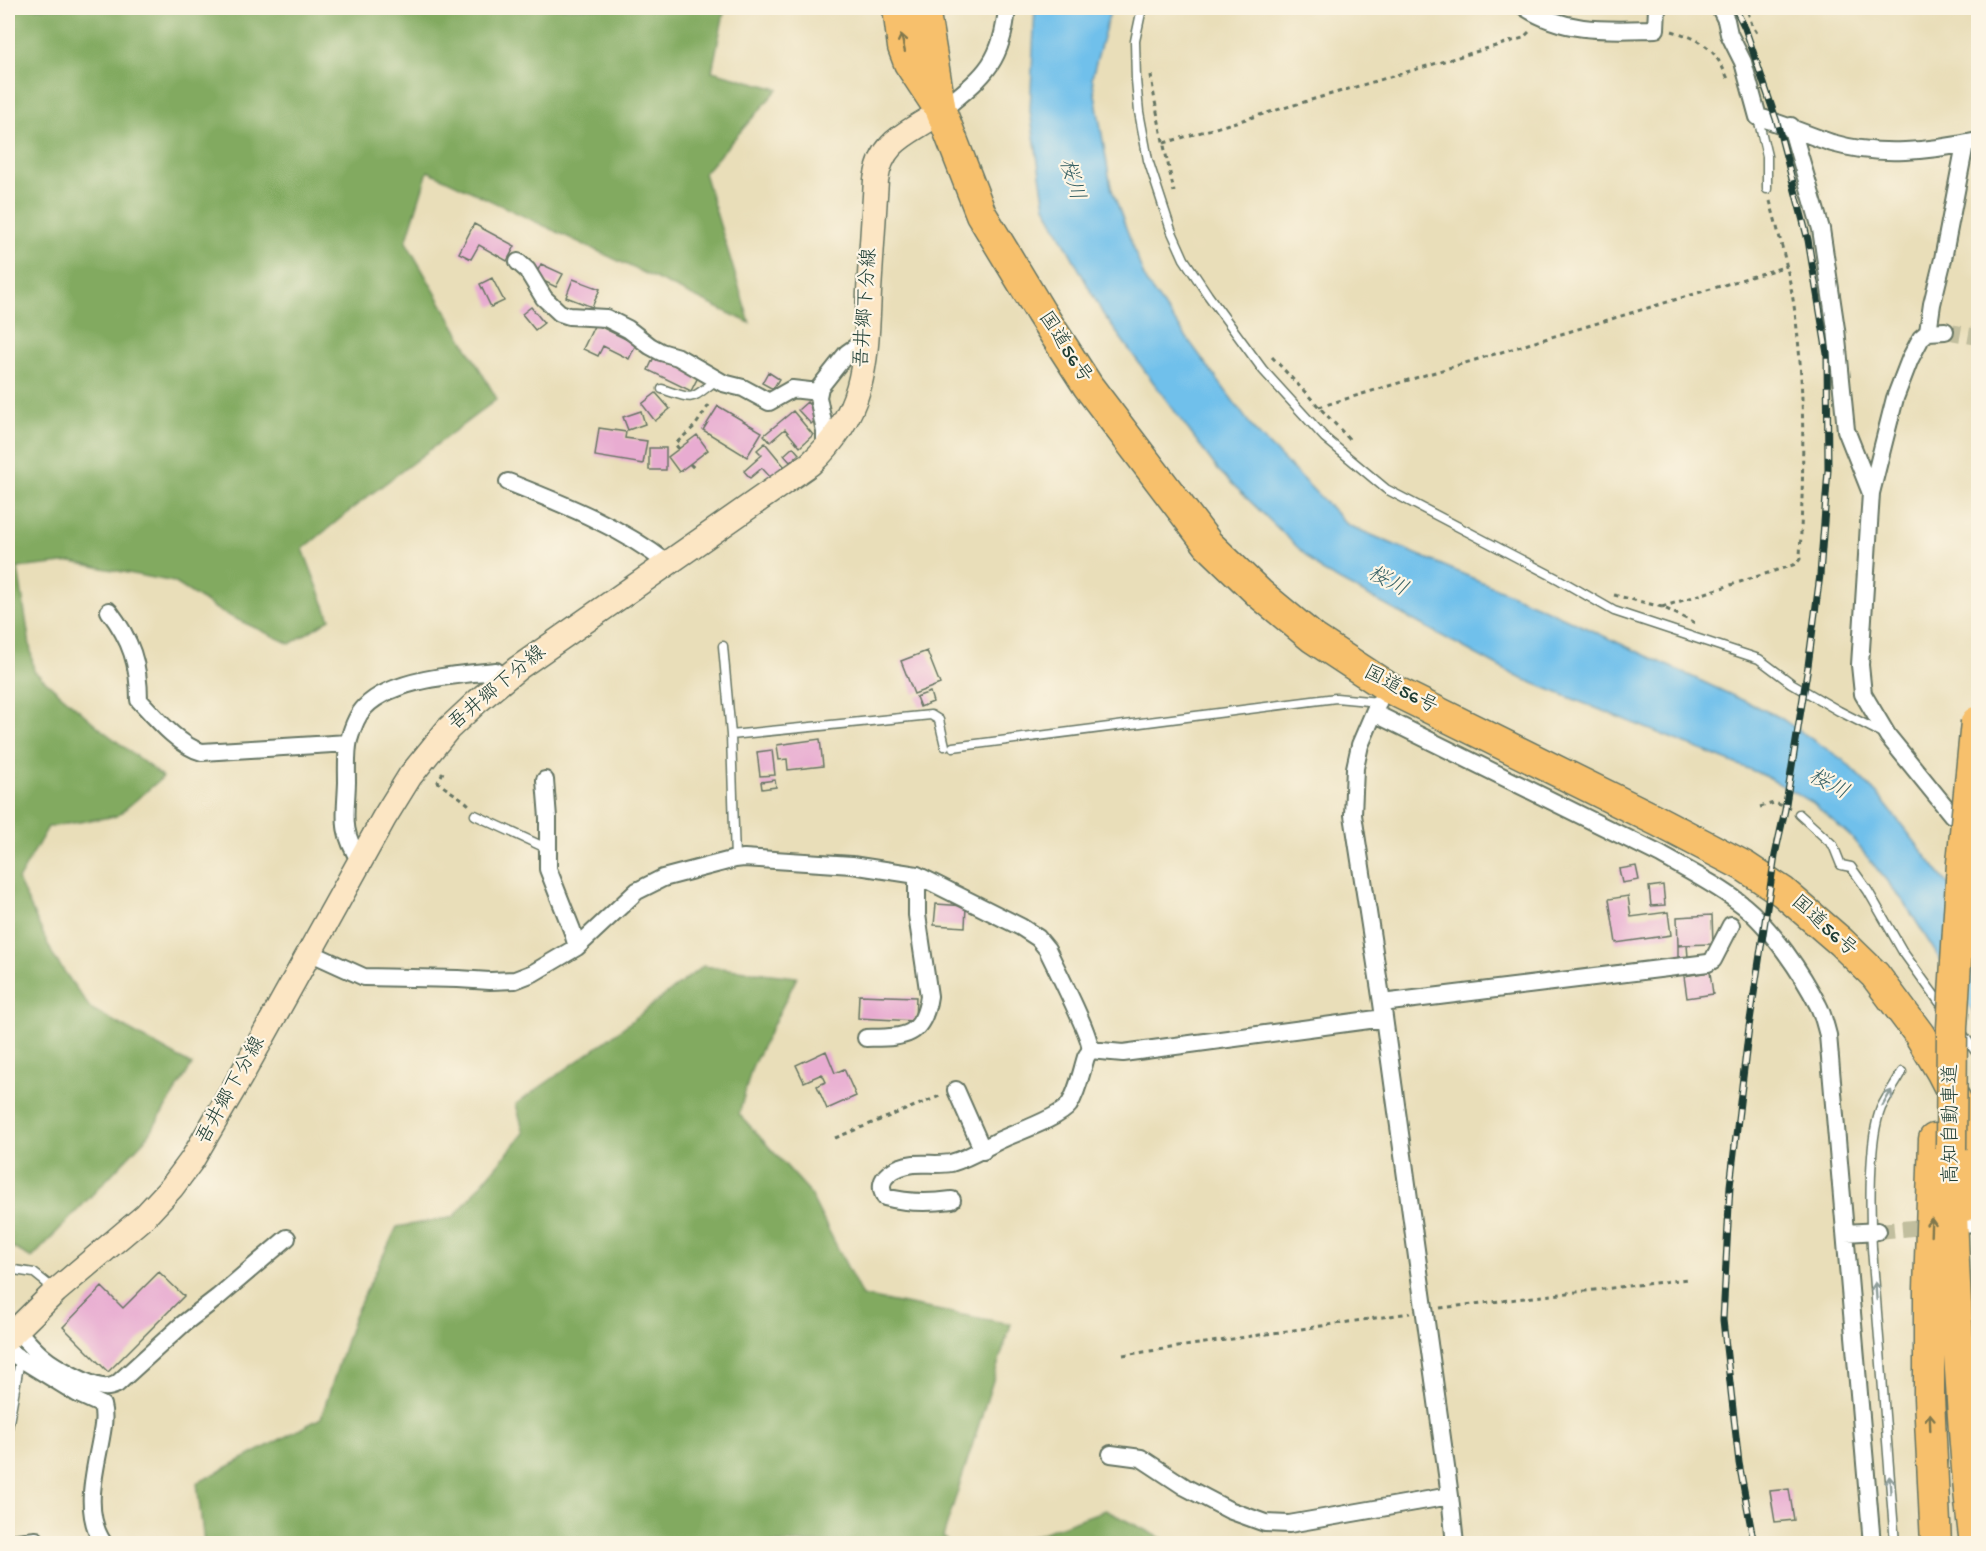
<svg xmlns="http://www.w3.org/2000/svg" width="1986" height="1551" viewBox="0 0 1986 1551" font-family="'Gochi Hand','Klee One',sans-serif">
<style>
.forest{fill:#82aa60;stroke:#50744a;stroke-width:1.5}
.water{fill:#70c0eb;stroke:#487e90;stroke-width:1.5}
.building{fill:#e8acd1}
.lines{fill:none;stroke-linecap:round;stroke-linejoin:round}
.street-tunnel{stroke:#c1be9e;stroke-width:16;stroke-dasharray:16 8;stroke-linecap:butt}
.lane-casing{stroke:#667563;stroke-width:11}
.street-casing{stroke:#667563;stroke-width:20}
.secondary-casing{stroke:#667563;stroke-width:27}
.highway-casing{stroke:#667563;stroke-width:33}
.path{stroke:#667563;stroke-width:3;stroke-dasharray:4.5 4.5;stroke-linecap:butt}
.lane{stroke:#fff;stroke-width:8}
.street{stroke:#fff;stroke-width:16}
.secondary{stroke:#fce6c4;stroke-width:24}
.highway{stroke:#f7c06c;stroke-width:30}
.rail-casing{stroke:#1f3d34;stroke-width:7}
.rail{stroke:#fcf5e5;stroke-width:4.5;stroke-dasharray:14;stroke-linecap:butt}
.highway-bridge-casing{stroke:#667563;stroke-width:33;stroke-linecap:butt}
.highway-bridge{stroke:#f7c06c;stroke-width:30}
.oneway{stroke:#80784d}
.oneway2{stroke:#8f9e9a}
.labels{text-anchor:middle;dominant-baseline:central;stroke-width:4.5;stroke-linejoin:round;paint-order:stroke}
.street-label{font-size:20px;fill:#1f3d34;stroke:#fcf5e5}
.water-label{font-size:21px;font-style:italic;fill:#335e62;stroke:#fcf5e5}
</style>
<rect width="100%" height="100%" fill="#fcf5e5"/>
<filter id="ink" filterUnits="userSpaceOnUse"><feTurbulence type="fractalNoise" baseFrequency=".0167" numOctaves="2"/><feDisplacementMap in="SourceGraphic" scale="12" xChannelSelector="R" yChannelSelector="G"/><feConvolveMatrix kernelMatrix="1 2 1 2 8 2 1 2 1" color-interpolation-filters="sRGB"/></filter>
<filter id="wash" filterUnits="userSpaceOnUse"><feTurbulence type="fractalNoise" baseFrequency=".008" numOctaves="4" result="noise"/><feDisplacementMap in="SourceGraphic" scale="24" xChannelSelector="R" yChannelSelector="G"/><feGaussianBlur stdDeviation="1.35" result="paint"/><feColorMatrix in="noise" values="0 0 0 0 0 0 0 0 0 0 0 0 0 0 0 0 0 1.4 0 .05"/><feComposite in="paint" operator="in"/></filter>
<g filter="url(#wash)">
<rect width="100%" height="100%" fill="#e9deb9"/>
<path class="forest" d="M8 8H725L712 71 778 89 704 173 750 323 428 171 406 242 497 399 358 504 303 549 330 619 290 644 221 612 174 582 72 562 18 568 34 671 102 730 163 777 117 816 48 827 18 880 54 957 90 1008 192 1065 148 1136 32 1258 8 1245Z
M703 966 797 977 752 1067 739 1114 808 1190 862 1296 1011 1324 943 1537 950 1543H204L197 1483 321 1418 354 1316 397 1227 454 1217 524 1133 516 1104 603 1043Z
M1105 1510 1171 1543H1014Z"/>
<path class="water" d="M1035 8H1111L1092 77 1111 187 1146 282 1255 431 1348 525 1543 608 1779 717 1843 760 1879 796 1978 922V1020L1904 902 1851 837 1812 802 1761 774 1518 677 1322 571 1218 470 1103 314 1045 206 1030 111Z"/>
<g id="blocks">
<path class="building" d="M474 224 515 246 507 261 479 245 471 259 459 253Z
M541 264 563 274 556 287 535 277Z
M492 278 504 301 491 307 480 284Z
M573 279 600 289 592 307 566 297Z
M531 307 544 323 535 330 522 314Z
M595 324 636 344 629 359 603 346 598 356 583 349Z
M655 355 699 375 691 391 648 370Z
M768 372 779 379 773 389 762 383Z
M656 393 670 409 655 421 642 404Z
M807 402 820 416 811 424 798 410Z
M718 406 762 432 747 457 703 430Z
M641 411 645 424 628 430 623 417Z
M793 411 813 435 800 447 785 429 770 442 764 435Z
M599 428 626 432 625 438 647 441 643 464 595 456Z
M697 435 708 450 679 472 668 457Z
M765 443 784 466 771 478 762 468 750 478 744 471 762 455 757 450Z
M793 447 799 454 790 462 784 455Z
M649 448H666V470H649Z
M927 651 940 684 914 694 901 661Z
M930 692 933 702 920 707 916 697Z
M820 739 823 766 788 770 787 759 779 760 777 745Z
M772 750 775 775 760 776 757 752Z
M775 780 776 787 762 789 761 782Z
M1636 866 1639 880 1622 883 1619 869Z
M1663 885 1665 905 1651 906 1649 887Z
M1628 896 1631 917 1668 912 1671 935 1616 943 1609 899Z
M936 904 966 906 965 927 934 925Z
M1712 915 1713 944 1678 945 1677 917Z
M1687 945 1688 957H1678V946Z
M1710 972 1713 994 1687 998 1684 976Z
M859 995 916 997 915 1021 858 1018Z
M826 1051 835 1073 844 1069 856 1096 827 1109 817 1086 826 1082 822 1074 804 1082 796 1065Z
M159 1272 184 1296 108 1372 63 1327 102 1287 123 1308Z
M1789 1489 1794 1520 1775 1522 1770 1491Z"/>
</g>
</g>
<g filter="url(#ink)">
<use href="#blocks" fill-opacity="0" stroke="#667563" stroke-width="1.5"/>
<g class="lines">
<path class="street-tunnel" d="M1945 331 1978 337
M1878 1231 1936 1226"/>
<g class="lane-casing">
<path id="lane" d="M1142 8 1135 41 1136 80 1139 112 1148 160 1171 230 1184 259 1208 295 1263 370 1325 438 1386 489 1560 580 1614 611 1759 659 1791 683 1839 711 1882 733
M1758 118 1767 156V189
M662 389C698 401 688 400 717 380
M723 646 731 735 735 859
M731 735 931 715 939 720 945 746
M953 747 1336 698 1379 702
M1799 814 1833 845 1841 865 1851 867 1868 891 1903 952 1945 1010
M475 815 546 848
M1960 1030 1978 1055
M8 1269 34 1273 54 1289
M8 1428 20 1360
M1895 1544 1872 1248C1870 1213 1868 1140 1881 1108 1887 1096 1896 1083 1902 1072"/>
</g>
<g class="street-casing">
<path id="street" d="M1526 8C1567 34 1609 30 1656 29L1657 8
M1720 8 1726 20 1729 34 1743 62 1758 117C1784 124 1807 135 1832 143 1880 157 1930 151 1978 141
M941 111C982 77 1002 65 1007 8
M1791 126 1821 229 1836 329 1846 430 1871 493
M518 262 527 270 544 298 560 313 569 316 606 318 628 329 650 346 661 352 678 357 723 383 743 388 769 402 792 389 818 392
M1945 331 1928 332 1921 338 1910 359 1895 398 1871 493 1860 665 1863 694 1888 736 1952 815 1971 824
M1928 332 1932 304 1943 259 1965 144
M825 449V432L818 397 820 387 847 353 867 339
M508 482C563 504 620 526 667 563
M109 611C131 640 139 664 139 700 154 716 180 747 202 752L348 743
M1378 703 1360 745 1355 768 1353 815 1382 1003 1450 1496 1455 1544
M1374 713 1661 855C1689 871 1719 886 1744 906 1771 928 1802 973 1818 1005 1823 1014 1825 1025 1828 1035L1872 1544
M545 780 548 818V869L572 930 577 947
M360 861C340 830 346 816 347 782 347 768 346 753 349 740 352 729 357 715 365 707 391 679 459 674 496 671L504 678
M309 952 364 977 458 979 490 981 515 980 533 973 577 947 637 891 663 878 735 859 744 858 852 865 917 875 1021 927 1038 938 1047 949C1054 964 1092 1038 1090 1049 1090 1052 1087 1055 1086 1057 1081 1073 1078 1091 1069 1105 1059 1118 1017 1132 1000 1140 984 1148 969 1158 951 1163 939 1165 926 1163 914 1164 897 1166 873 1177 885 1197 907 1203 930 1203 952 1200
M1382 1003 1708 963 1713 960 1731 925
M866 1038C903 1037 923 1039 929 996L917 915V875
M1090 1050 1123 1053 1384 1018
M956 1090 983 1151
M1959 1224 1978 1223
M1846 1233 1878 1231
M15 1329C25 1338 33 1349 43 1357 53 1366 90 1386 103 1387 108 1388 113 1386 117 1384L183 1324 218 1297 287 1238
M8 1351 78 1394 102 1405C105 1416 103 1427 101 1438 95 1472 82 1513 104 1544
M1111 1454 1141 1458 1185 1487 1229 1510 1265 1523 1289 1524 1450 1496
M8 1543 36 1540"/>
</g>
<g class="secondary-casing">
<path id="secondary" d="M8 1338 56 1291 146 1215 172 1187 192 1160 241 1076 384 818 410 776 448 729 478 701 518 668 810 464C866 413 866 361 869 291 871 254 874 217 876 180 882 138 910 134 941 111"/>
</g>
<g class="highway-casing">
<path id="highway" d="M898 8 903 47 909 63 934 101
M924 8 941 111 981 214 1041 313 1088 386 1208 544 1260 594 1313 638 1389 688 1656 820 1744 866 1783 892 1841 942 1875 975 1919 1034 1941 1071 1978 1143
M1934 1139 1929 1289V1398L1936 1544
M1962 1140 1965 1206
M1951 1182C1953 1249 1956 1316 1961 1384 1964 1437 1968 1490 1975 1544"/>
</g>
<path class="path" d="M1748 12 1752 25 1757 33
M1672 31C1704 40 1715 49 1728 79
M1151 75C1156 114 1166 153 1174 192
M1164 143 1523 38 1531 30
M1272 357 1352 442
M1319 407 1787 266
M679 449 675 444 695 426 711 402
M690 464 695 469
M1614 595 1662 607 1695 623
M1662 607 1796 564 1800 559C1803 477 1806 395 1795 313 1790 275 1780 238 1770 201
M443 772 438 782C448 791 460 796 469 805
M1760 807 1774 803 1790 808
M835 1138 940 1096
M1440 1308 1688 1279
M1123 1355 1410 1313"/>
<use href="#lane" class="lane"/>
<use href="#street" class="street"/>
<use href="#secondary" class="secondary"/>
<use href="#highway" class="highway"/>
<g class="rail-casing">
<path id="rail" d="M1735 8 1745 28 1777 122 1808 240 1827 354 1828 470 1820 575 1808 666 1785 810 1775 855 1749 1027 1730 1186 1723 1320 1739 1463 1754 1544"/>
</g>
<use href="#rail" class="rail"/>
<g class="highway-bridge-casing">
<path id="highway-bridge" d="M1951 1149 1952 1028 1962 863 1976 722"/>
</g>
<use href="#highway-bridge" class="highway-bridge"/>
</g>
<defs><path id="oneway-shaft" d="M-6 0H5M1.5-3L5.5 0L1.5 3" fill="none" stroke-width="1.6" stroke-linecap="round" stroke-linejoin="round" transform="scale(1.5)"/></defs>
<g class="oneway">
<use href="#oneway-shaft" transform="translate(903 43) rotate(-102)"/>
<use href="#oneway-shaft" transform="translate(1931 1227) rotate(-88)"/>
<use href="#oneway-shaft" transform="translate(1930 1422) rotate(-92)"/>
</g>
<g class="oneway2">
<use href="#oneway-shaft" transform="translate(1887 1098) rotate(-60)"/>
<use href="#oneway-shaft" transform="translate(1876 1291) rotate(-94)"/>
<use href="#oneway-shaft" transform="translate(1890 1485) rotate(-94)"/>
</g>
</g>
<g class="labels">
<g class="street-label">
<text transform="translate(867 308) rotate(-86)">吾井郷下分線</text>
<text transform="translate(1064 348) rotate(57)">国道56号</text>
<text transform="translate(498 689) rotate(-40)">吾井郷下分線</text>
<text transform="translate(1400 691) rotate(28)">国道56号</text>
<text transform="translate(1823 927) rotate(42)">国道56号</text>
<text transform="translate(232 1091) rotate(-61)">吾井郷下分線</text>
<text transform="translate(1952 1124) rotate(-90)">高知自動車道</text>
</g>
<g class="water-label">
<text transform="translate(1070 180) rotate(74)">桜川</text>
<text transform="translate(1387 583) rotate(28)">桜川</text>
<text transform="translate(1828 786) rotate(28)">桜川</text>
</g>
</g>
<rect width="1986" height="1551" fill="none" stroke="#fcf5e5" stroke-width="30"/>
</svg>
